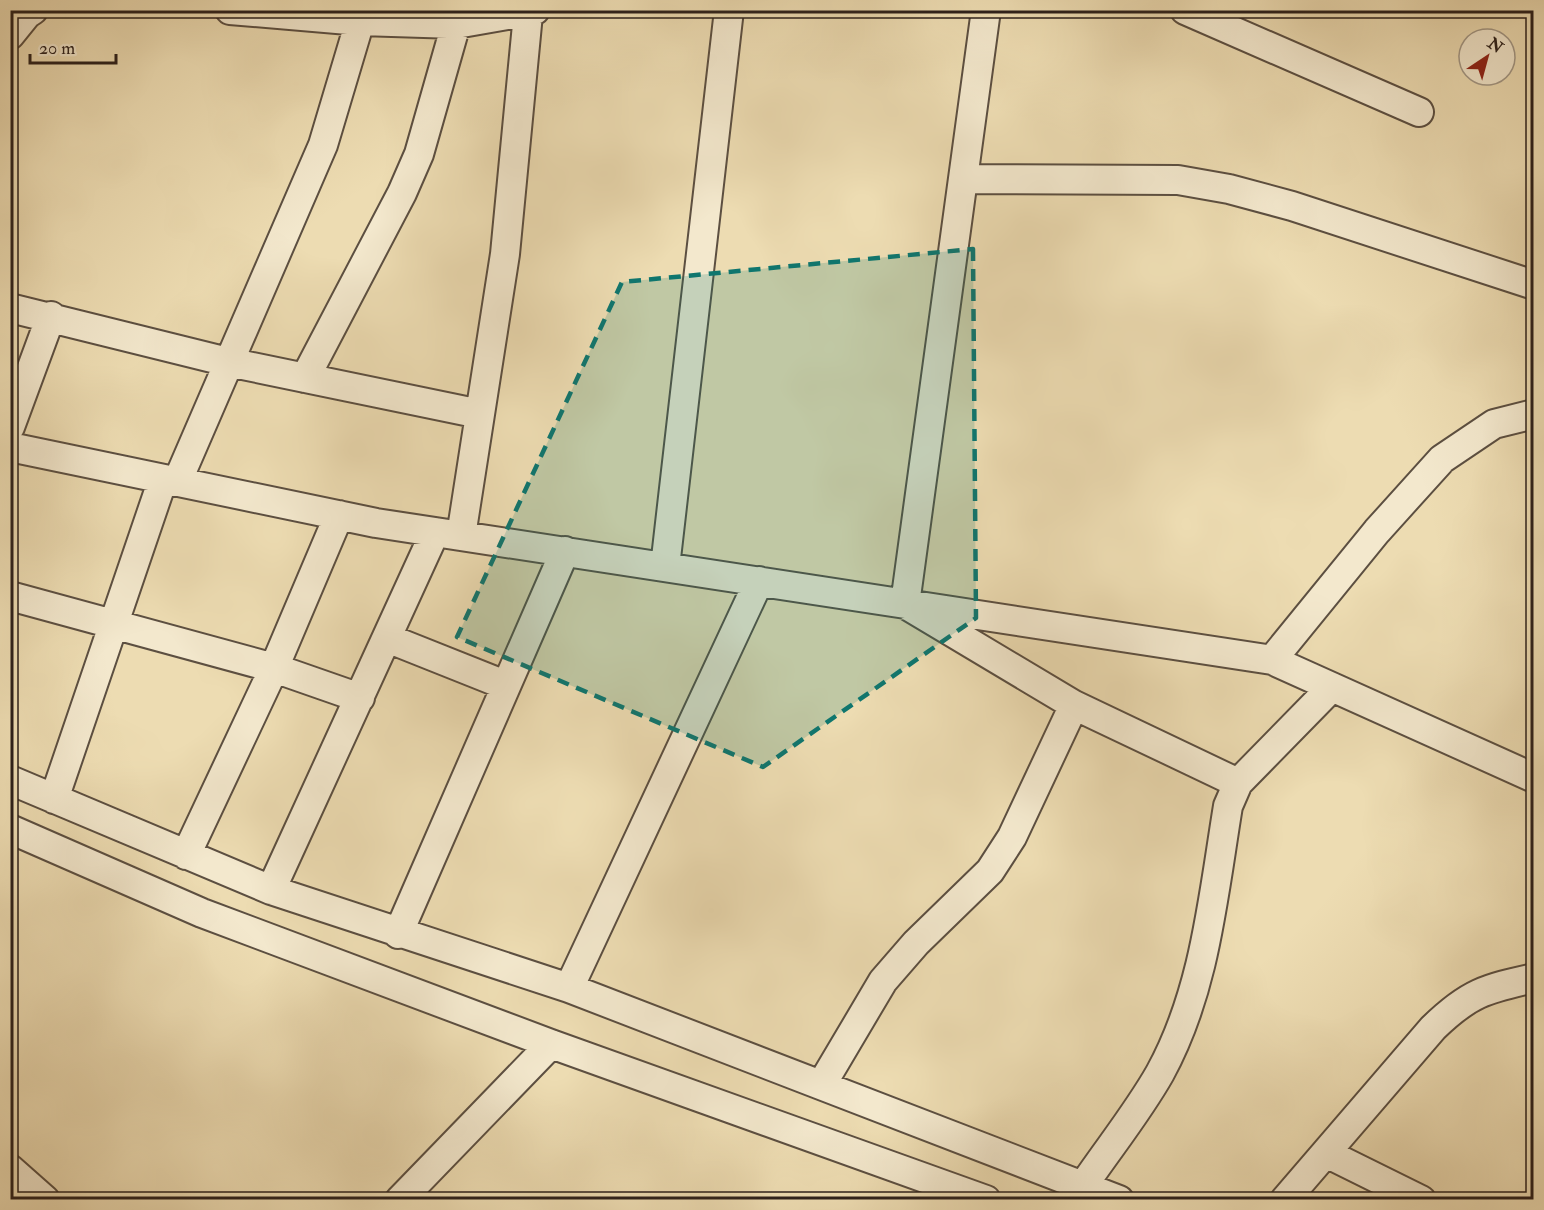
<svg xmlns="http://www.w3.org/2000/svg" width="1544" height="1210" viewBox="0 0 1544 1210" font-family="'IM FELL Double Pica',serif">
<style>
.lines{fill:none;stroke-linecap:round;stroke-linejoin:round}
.minor-casing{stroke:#5c4f41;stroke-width:32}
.minor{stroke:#f3e8cd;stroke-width:28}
.marked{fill:#0f766e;fill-opacity:0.2;stroke:#0f766e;stroke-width:4.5;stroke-dasharray:12 8;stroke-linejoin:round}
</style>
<rect width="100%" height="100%" fill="#eddcb2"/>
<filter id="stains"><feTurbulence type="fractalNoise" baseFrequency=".00333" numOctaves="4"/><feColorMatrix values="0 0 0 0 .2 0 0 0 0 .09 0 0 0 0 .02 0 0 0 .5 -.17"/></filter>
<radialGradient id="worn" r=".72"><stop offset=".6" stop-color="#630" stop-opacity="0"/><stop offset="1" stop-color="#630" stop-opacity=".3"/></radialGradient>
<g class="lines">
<g class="minor-casing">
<path id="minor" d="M230 10 360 21 456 24 535 10
M986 10 905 604 1074 705 1238 783
M1185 10 1419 112
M10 35 27 14 33 10
M963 179 1178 180 1229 189 1292 206 1534 285
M10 308 228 362 480 414
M305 378 402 193 419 154 456 24V10
M10 427 51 316
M10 447 376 523 1272 660 1534 778
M178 480 323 145 360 21
M461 536 505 254 528 14
M665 567 729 10
M10 596 274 668 360 698
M387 638 505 685
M1272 660 1377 531 1442 459 1494 424 1534 414
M10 780 271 890 569 988 1119 1200
M54 799 163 479
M10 829 202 913 551 1044 986 1200
M186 855 274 668 339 515
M271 890 435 532
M398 934 565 551
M569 988 759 581
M822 1084 883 981 916 943 990 871 1012 837 1074 705
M1326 1153 1421 1200
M10 1169 45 1200
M1083 1186C1108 1149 1138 1112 1160 1073 1205 991 1213 897 1228 806L1238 783 1332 687
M400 1200 551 1044
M1285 1200 1433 1028C1469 993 1485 989 1534 978"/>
</g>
<use href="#minor" class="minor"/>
</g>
<path class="marked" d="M973 249 976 618 763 767 457 637 622 282Z"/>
<rect width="1544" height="1210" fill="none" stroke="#eddcb2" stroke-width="36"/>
<rect x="12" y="12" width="1520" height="1186" fill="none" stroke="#2c201b" stroke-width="3"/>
<rect x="18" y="18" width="1508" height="1174" fill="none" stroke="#2c201b" stroke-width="1.5"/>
<g transform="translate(1487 57) rotate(36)"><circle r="28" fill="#f3e8cd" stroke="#a39886" stroke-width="1.5"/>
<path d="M0-4.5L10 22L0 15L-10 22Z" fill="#8f2418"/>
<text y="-9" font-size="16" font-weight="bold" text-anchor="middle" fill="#2c201b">N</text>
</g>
<path d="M30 54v9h86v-9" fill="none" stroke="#2c201b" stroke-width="3"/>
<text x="39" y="54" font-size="18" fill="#2c201b" stroke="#f3e8cd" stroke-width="4.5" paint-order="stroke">20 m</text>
<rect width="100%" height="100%" filter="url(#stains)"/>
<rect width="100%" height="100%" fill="url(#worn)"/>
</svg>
